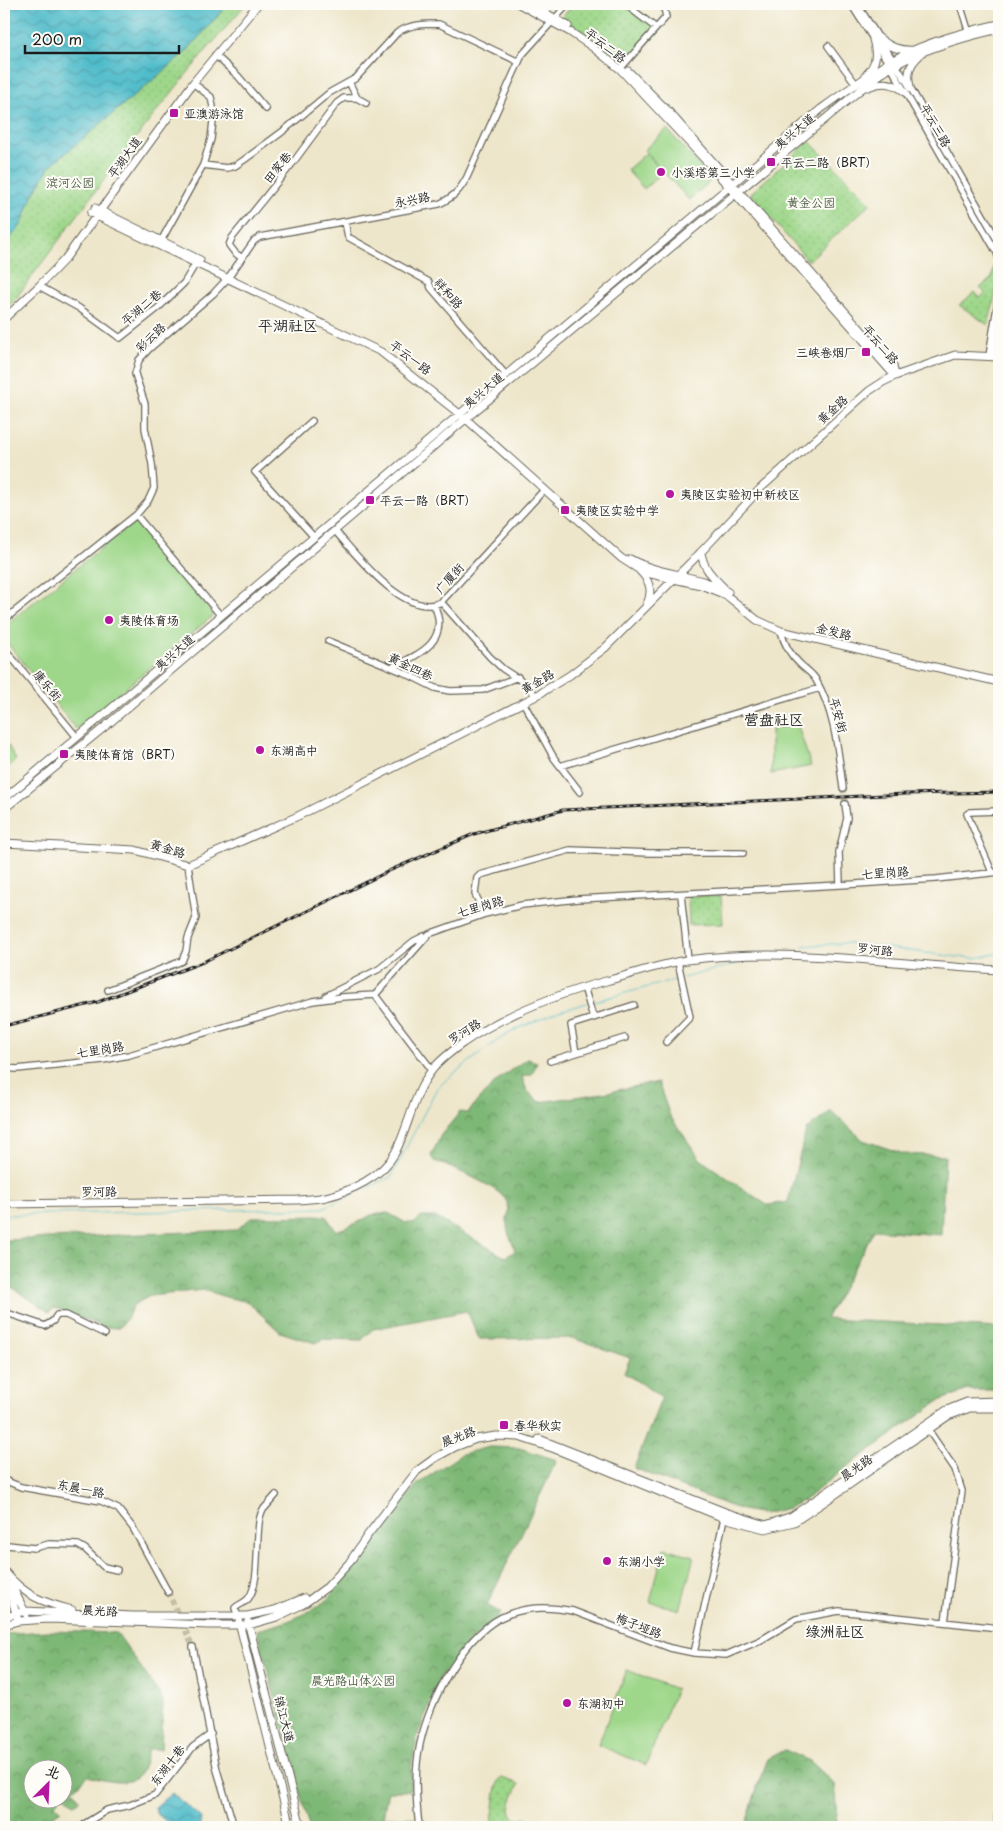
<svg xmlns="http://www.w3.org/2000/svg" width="1003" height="1831" viewBox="0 0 1003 1831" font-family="'Playpen Sans','LXGW WenKai TC',sans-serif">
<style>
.grass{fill:url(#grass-dots);stroke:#5d7a53}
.forest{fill:url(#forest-crowns);stroke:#4d6a49}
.pitch{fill:#9ed78a;stroke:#5d7a53}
.water{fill:url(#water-waves);stroke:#366c73}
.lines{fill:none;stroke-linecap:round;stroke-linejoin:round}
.stream{stroke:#50bcca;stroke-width:1}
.minor-tunnel{stroke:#c4bea7;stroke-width:5.5;stroke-dasharray:5.5 3;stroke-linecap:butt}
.minor-casing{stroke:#666359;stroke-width:8}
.major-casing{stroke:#666359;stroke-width:9}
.highway-casing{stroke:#666359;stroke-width:9}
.minor{stroke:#fff;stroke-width:5.5}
.major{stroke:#fff;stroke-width:7}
.highway{stroke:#fff;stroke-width:8}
.rail-casing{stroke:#1c1c1c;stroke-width:3}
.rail{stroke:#fdfcf7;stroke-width:1;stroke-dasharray:4;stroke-linecap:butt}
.poi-dot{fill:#b5179e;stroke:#fdfcf7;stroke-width:2}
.labels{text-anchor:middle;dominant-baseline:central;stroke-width:4;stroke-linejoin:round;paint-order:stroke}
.street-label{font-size:12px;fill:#1c1c1c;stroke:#fdfcf7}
.poi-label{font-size:12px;fill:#1c1c1c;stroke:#fdfcf7;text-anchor:start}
.park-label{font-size:12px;fill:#4a5d42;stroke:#fdfcf7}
.quarter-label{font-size:15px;fill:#1c1c1c;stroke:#fdfcf7}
</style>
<defs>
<pattern id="grass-dots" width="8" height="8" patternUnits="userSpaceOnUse" patternTransform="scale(1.25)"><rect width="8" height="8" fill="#9ed78a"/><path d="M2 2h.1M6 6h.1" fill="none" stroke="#88b876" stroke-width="1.8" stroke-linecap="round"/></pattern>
<pattern id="forest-crowns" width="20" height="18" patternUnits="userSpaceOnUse" patternTransform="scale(1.25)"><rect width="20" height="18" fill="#7eb876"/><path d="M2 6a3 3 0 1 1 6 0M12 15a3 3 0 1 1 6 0" fill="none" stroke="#669560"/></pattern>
<pattern id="water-waves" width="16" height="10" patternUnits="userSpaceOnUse" patternTransform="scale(1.25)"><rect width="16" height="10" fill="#50bcca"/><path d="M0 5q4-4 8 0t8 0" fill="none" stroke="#4298a3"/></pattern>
</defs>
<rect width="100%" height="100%" fill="#fdfcf7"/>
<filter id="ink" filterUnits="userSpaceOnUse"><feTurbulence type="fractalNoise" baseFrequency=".02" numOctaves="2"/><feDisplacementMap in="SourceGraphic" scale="10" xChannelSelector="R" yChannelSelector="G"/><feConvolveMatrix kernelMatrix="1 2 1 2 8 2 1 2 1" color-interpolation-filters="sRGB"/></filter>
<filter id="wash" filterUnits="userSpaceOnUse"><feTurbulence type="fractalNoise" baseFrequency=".0096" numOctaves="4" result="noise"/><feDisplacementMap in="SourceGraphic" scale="20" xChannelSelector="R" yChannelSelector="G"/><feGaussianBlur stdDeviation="1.12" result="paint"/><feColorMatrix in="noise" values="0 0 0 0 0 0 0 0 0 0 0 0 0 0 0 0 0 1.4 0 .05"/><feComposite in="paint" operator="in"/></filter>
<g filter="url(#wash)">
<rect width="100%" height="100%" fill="#eee6ca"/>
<path class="grass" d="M228 4H246C164 97 90 198 16 298L4 311V246L21 225 33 195 50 166 184 54Z
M575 4H630L661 29 627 65 593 38 561 17Z
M809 141 871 203 808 261 750 194Z
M995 262C1002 277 992 308 988 325L959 305 975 292 980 298 985 293 980 288 992 278Z
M688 896H721L723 924 689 925Z
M502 1778 519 1784C515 1794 504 1811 515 1819L523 1818 549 1827H490C495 1812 494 1794 499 1780Z"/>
<path class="forest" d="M528 1059 537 1062 532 1074 522 1077 527 1091 540 1102 603 1093 658 1082 670 1116 701 1160 767 1205 788 1202 806 1130 831 1111 863 1140 904 1154 945 1156 941 1235 874 1230 826 1319 999 1328V1390H968L939 1401 844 1469 806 1499 788 1508 764 1514 743 1510 727 1505 634 1468 662 1397 624 1373 630 1358 573 1338 479 1339 467 1311 373 1329 362 1340 324 1339 315 1343 280 1332 248 1302 226 1297 203 1290 150 1296 133 1305 128 1317 119 1328 103 1327 55 1308 49 1312 4 1282V1277L6 1272 4 1270V1240L236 1230 252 1217 326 1216 336 1231 357 1223 371 1215 388 1213 406 1223H414L422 1217H435L505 1257 515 1251C513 1242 507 1234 507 1225 506 1215 511 1215 507 1202 501 1187 450 1167 434 1161L431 1156 441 1135 460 1112 468 1113C484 1091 504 1073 528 1059Z
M489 1447 519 1448 557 1460 487 1605 501 1613 466 1645 441 1676 418 1734 412 1762 410 1791H388L383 1817 413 1818 412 1827H309L257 1630C285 1623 304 1617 328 1599L417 1484 462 1454Z
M47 1631 117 1633 160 1695 163 1702 161 1749H148C146 1756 145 1765 141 1772 132 1789 102 1780 88 1776L73 1790 80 1800 76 1804 63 1795 62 1768H32V1798L59 1799 55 1804 61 1810 46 1820 47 1824 45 1827H4V1634Z
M785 1750 810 1761 835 1784 837 1827H745L759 1781 768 1759Z"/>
<path class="pitch" d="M667 129 712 180 689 200 644 150Z
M646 153 663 172 644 189 627 170Z
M135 521 214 615 76 729 4 639V626Z
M797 723 811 766 771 774V730Z
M4 738 16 760 4 770Z
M664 1548 694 1556 680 1610 650 1602Z
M627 1670 676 1689 646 1765 598 1745Z"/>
<path class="water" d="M8 4H228L184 54 50 166 33 195 21 225 4 246V7Z
M172 1793 201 1818 200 1825 198 1827H173L156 1813 155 1807Z"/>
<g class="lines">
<path class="stream" d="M802 946 848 943 958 957 976 958 999 953
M683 978 740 963
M591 1002 679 979
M4 1215 323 1208 391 1177 437 1088 456 1072 498 1040 519 1028 559 1011 587 1003"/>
</g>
</g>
<g filter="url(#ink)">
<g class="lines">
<path class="minor-tunnel" d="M843 788 845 804
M168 1592 193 1647"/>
<g class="minor-casing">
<path id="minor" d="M625 4 656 28
M851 4 891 67 997 253 999 259
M857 4 910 87 999 243
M960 4 969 33
M828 46 856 84
M215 55 238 76 266 109
M620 69 666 17 663 4
M349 82 357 98 366 103
M203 165 227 168 235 166 244 160 282 132 329 93 356 78 397 33C409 24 425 24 439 24L519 62
M345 222 348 237 429 282 431 288 506 375
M161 241 203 165 211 139 214 112 211 97 193 83
M242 258 235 253 229 245 232 238 292 164 337 103 344 98H357
M39 286 79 308 120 338 158 308 184 283 196 263
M989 356 999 295
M993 356 999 325
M312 421 255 472 314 537
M136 515 221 616
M335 531C356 554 405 620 441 602L544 490
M441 602 490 657 503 669 526 684 536 696
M4 620 136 515 148 501 154 488 152 464 145 428V404L135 374 139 360 149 349 213 294 228 278 254 241 260 237 439 204C452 198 460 191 467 177L522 55 568 4
M781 631C784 644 790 655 800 664 805 669 813 674 816 680 835 713 838 751 843 788
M328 641 403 672 435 688 450 691 483 690 518 677
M4 648 76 736
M392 667C418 655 451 642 434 605
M523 702 554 758 580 792
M560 766 820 688
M992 872 967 814 970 812 998 811
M840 885 839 852 847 818 845 804
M681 895 688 960
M485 914 475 894 477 878 480 875 570 850 650 853H743
M584 987 593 1017
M108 990 182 961 186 951 188 938 196 918 188 865
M375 995 432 1070
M326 996 379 969 414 941 424 936
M666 1042 690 1017 678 962
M576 1053 571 1025 634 1005
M550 1061 625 1038
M4 1068 17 1069 103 1060 129 1055 313 1001 342 997 375 995 429 934 485 914 522 905 578 899 840 885 936 879 999 872
M4 1312 45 1326 53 1321 57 1315H66L105 1334
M927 1428 955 1469 962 1491 945 1622
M4 1480 21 1487 101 1501 118 1509 133 1528 168 1592
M4 1547 8 1545 34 1548 49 1544 78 1545 85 1549 104 1567 117 1570
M238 1617 235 1608C239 1604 245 1603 248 1599 261 1583 255 1538 260 1517L262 1511 276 1495
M193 1647 217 1770 234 1827
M694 1653 725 1514
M82 1827 86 1823 107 1810 130 1805 155 1795 193 1747 211 1734
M419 1827C416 1800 414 1772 420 1744 429 1701 465 1630 509 1614 531 1606 551 1607 573 1611L670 1648 694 1653 726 1655 761 1640 796 1619 839 1611 999 1628"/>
</g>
<g class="major-casing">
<path id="major" d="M519 4 570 32 591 46 620 69 708 163 895 376
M530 4 568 26
M879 38C890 47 899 51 914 50
M628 71 669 112 893 366 895 376
M866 75C877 64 877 53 873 39
M868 87C882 81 893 82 905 92
M910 87C907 74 909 65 919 56
M95 208 200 260
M91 213 381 352 466 419 621 558 638 569 651 574 701 585 726 595 757 620 781 631 999 682
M4 319 39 286 65 259 193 83 258 4
M701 552C703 568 712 576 723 587
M630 559C661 576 698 574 728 592
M640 571C650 581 653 591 647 604
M4 799 821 109C843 93 865 77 888 63 920 44 963 32 999 24
M4 809 107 725 469 416 860 90C871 82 881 73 892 67 923 48 964 37 999 29
M4 843 135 850 188 865 298 816 536 696 570 675 605 648 701 552 761 488 869 391 883 382 895 376 955 355 999 357
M4 1204 298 1200C307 1199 317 1199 326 1197 351 1191 382 1177 395 1153 409 1127 414 1091 433 1069 441 1059 452 1051 463 1043 504 1015 558 994 606 981 633 974 660 964 687 960 792 946 895 965 999 970
M539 1439 725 1512 766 1525 792 1516 947 1410 967 1402 999 1401
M5 1572C25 1596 42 1602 72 1610
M4 1582 11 1596 17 1617
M11 1584 26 1614
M4 1617 25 1611 133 1616H247L275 1610 304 1598
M239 1622 290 1827
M248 1622 301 1827
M4 1625 18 1621 49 1619 209 1625H249L277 1617 305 1603 327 1587 349 1563 367 1536 417 1471 435 1458 455 1447 476 1439 496 1436 519 1437 555 1449 724 1518 765 1529 794 1522 830 1498 948 1416 970 1408H999"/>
</g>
<g class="highway-casing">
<path id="highway" d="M997 1827 999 1808"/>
</g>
<use href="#minor" class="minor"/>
<use href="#major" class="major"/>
<use href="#highway" class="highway"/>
<g class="rail-casing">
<path id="rail" d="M4 1026 98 1002 203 962 391 870 474 834 563 810 906 794 999 792"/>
</g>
<use href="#rail" class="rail"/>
</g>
</g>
<g class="poi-dot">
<rect x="169" y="108" width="10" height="10" rx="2.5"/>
<rect x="766" y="157" width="10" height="10" rx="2.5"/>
<circle cx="661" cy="172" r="5"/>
<rect x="861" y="347" width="10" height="10" rx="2.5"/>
<circle cx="670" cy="494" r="5"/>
<rect x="365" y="495" width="10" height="10" rx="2.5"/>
<rect x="560" y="505" width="10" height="10" rx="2.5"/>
<circle cx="109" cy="620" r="5"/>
<circle cx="260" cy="750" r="5"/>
<rect x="59" y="749" width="10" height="10" rx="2.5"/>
<rect x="499" y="1420" width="10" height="10" rx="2.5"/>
<circle cx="607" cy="1561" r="5"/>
<circle cx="567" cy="1703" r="5"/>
</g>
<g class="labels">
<g class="street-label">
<text transform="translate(606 45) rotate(38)">平云二路</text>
<text transform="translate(936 125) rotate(60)">平云三路</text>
<text transform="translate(794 131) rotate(-40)">夷兴大道</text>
<text transform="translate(124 157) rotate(-54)">平湖大道</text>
<text transform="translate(277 167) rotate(-51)">田家巷</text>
<text transform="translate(412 199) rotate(-11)">永兴路</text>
<text transform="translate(449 293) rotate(49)">祥和路</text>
<text transform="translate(141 307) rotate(-40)">平湖二巷</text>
<text transform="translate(150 337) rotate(-43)">彩云路</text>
<text transform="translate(881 344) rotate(49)">平云二路</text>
<text transform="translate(411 357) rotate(37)">平云一路</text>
<text transform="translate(483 390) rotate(-40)">夷兴大道</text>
<text transform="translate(832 409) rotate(-42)">黄金路</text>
<text transform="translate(449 578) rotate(-48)">广厦街</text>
<text transform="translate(834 631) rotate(13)">金发路</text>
<text transform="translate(174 652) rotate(-41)">夷兴大道</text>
<text transform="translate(411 666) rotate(26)">黄金四巷</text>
<text transform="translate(537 681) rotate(-30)">黄金路</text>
<text transform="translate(48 685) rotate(50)">康乐街</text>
<text transform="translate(839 715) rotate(74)">平安街</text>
<text transform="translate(168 848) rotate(17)">黄金路</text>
<text transform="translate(885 872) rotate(-4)">七里岗路</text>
<text transform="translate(480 906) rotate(-16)">七里岗路</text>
<text transform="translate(875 949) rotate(6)">罗河路</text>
<text transform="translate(464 1031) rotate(-32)">罗河路</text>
<text transform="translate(100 1049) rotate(-9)">七里岗路</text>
<text transform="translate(99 1191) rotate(-1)">罗河路</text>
<text transform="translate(458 1436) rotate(-21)">晨光路</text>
<text transform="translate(856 1467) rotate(-35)">晨光路</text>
<text transform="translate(81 1488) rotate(11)">东晨一路</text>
<text transform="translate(100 1610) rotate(3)">晨光路</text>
<text transform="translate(639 1625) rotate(21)">梅子垭路</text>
<text transform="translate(285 1719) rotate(76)">锦江大道</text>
<text transform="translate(167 1765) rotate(-52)">东湖十巷</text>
</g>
<g class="poi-label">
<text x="184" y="113">亚澳游泳馆</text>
<text x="781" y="162">平云二路（BRT）</text>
<text x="671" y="172">小溪塔第三小学</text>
<text x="856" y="352" text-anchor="end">三峡卷烟厂</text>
<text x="680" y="494">夷陵区实验初中新校区</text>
<text x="380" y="500">平云一路（BRT）</text>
<text x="575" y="510">夷陵区实验中学</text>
<text x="119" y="620">夷陵体育场</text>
<text x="270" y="750">东湖高中</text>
<text x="74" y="754">夷陵体育馆（BRT）</text>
<text x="514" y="1425">春华秋实</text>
<text x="617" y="1561">东湖小学</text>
<text x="577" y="1703">东湖初中</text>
</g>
<g class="park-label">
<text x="70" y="182">滨河公园</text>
<text x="811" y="202">黄金公园</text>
<text x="353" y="1680">晨光路山体公园</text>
</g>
<g class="quarter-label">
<text x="288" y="324">平湖社区</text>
<text x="774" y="718">营盘社区</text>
<text x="835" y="1630">绿洲社区</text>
</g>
</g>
<rect width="1003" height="1831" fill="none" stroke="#fdfcf7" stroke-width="20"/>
<g transform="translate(48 1784) rotate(24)"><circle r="24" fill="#fdfcf7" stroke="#a3a29f"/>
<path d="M0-4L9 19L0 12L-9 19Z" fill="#b5179e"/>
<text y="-8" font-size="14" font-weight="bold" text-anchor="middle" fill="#1c1c1c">北</text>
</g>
<path d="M25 45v8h154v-8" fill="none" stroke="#1c1c1c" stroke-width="2.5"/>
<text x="32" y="45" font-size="15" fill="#1c1c1c" stroke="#fdfcf7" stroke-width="4" paint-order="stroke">200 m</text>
</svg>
